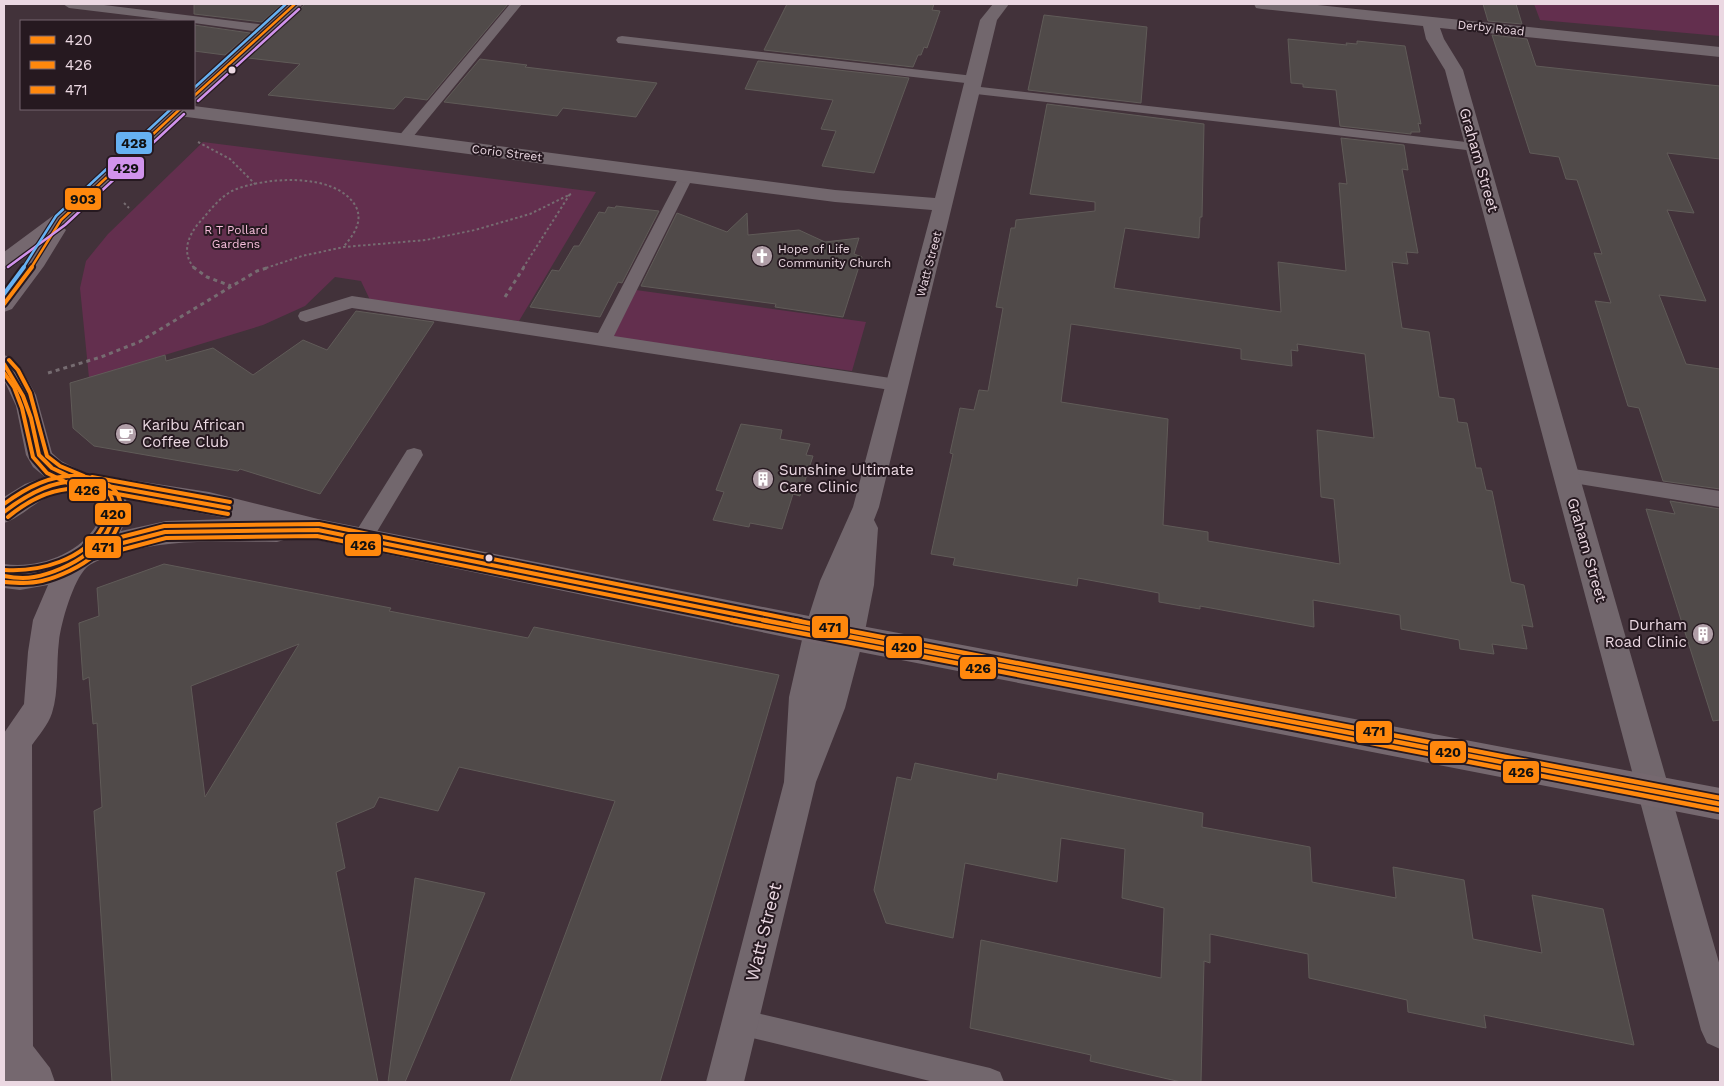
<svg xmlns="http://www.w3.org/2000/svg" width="1724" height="1086" viewBox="0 0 1724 1086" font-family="'Work Sans',sans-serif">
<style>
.green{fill:#632f4e}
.building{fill:#504a49;stroke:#605b58;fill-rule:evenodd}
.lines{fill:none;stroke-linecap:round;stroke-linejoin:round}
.path-far1{stroke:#766c71;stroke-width:2;stroke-dasharray:2.5 2.5;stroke-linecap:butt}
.path{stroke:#766c71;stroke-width:3;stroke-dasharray:4 4;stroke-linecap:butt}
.lane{fill:#72676d;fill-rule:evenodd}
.street{fill:#72676d;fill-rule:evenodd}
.secondary{fill:#75686f;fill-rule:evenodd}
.bus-1-far1-casing{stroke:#261920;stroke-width:8}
.bus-1-casing{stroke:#261920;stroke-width:8}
.bus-2-far1-casing{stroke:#261920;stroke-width:8}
.bus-2-casing{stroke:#261920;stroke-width:8}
.bus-3-far1-casing{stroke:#261920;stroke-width:8}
.bus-3-casing{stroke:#261920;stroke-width:8}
.bus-4-far1-casing{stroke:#261920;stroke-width:5}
.bus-4-casing{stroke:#261920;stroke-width:8}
.bus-5-casing{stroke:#261920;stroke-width:5}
.bus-6-far1-casing{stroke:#261920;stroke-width:5}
.bus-6-casing{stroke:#261920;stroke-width:8}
.bus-1-far1{stroke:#ff880d;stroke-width:4}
.bus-1{stroke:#ff880d;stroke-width:4.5}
.bus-2-far1{stroke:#ff880d;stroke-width:4}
.bus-2{stroke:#ff880d;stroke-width:4.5}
.bus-3-far1{stroke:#ff880d;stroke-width:4}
.bus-3{stroke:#ff880d;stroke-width:4.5}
.bus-4-far1{stroke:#ff880d;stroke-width:2.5}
.bus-4{stroke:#ff880d;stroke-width:4}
.bus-5{stroke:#d193ec;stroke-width:2.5}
.bus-6-far1{stroke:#66b1f2;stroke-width:2.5}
.bus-6{stroke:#66b1f2;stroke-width:4}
.bus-dot{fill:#ebd8e2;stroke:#261920;stroke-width:2}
.labels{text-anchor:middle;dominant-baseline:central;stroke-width:4;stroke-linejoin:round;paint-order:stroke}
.far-street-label{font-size:12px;fill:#ebd8e2;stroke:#261920}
.far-park-label{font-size:12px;fill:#f6bedb;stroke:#261920}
.far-poi-label{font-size:12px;fill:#ebd8e2;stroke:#261920;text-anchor:start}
.street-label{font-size:15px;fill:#ebd8e2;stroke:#261920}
.poi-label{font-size:15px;fill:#ebd8e2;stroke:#261920;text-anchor:start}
.near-street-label{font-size:18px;fill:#ebd8e2;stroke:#261920}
.line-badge{stroke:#261920;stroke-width:2}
.pale-badge-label{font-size:14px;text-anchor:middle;font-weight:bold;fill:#111}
</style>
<rect width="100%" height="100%" fill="#42323a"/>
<path class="green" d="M1534 4H1720V36L1540 20Z
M203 142 596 192 519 321 370 300 361 281 335 277 305 306 263 325 89 378 80 288 86 261 108 234Z
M636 290 866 322 852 371 613 337Z"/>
<path class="building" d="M194 4H282L262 22 194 14Z
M305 4H508L427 100 405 97 394 109 268 95 300 64 248 58Z
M787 4H934L932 10 940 11 927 48 924 47 921 55H918L913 67 764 50Z
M1483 4H1516L1522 24 1488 21Z
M1044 15 1147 27 1141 103 1028 90Z
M194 25 250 33 225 55 194 51Z
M1492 35 1527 39 1536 66 1720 86V159L1667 153 1694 213 1667 210 1706 301 1659 295 1686 364 1720 369V489L1663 481 1639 408 1628 406 1595 301 1611 303 1594 253 1602 254 1577 180 1566 179 1559 157 1530 153Z
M1288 39 1347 45 1346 43 1357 44V41L1405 46 1421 124 1418 123 1420 132H1411V134L1340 126 1336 90 1303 87V84L1291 83Z
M480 59 527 65 525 67 657 83 636 117 563 108 557 116 444 102Z
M758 61 909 78 874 173 822 166 836 131 821 129 833 100 745 89Z
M1047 104 1204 124 1202 217H1200L1199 238 1125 228 1114 288 1281 312 1278 262 1346 271 1339 183 1347 184 1341 138 1404 145 1408 170 1402 169 1418 253 1406 252 1408 264 1392 262 1402 328 1429 332 1439 397 1454 399 1458 422 1467 423 1476 468H1481L1486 490 1492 491 1511 582 1524 585 1533 627 1522 625 1527 649 1492 644 1494 654 1460 649 1459 640 1401 629 1400 615 1313 600 1314 627 1200 606V609L1159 602V593L1078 578 1077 586 953 565 955 558 931 554 953 454 950 453 960 408 974 410 979 390 988 391 1003 308 996 307 1011 228H1015L1016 220 1095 211V202L1030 194ZM1071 324 1241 349V359L1292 366 1291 350 1298 351 1297 344 1365 354 1374 438 1317 430 1321 497 1334 499 1340 564 1208 541V532L1163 525 1168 419 1061 402Z
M616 206 659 211 622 283 618 282 600 317 530 307 552 270 559 271 574 246H579L599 212 605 213 608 207 615 208Z
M677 213 727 232 747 213 748 235 799 230 825 242 859 238 854 254 862 257 843 317 775 307 776 304 641 286Z
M356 311 434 322 320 494 240 469 238 471 94 446 73 428 70 383 165 355 166 361 213 348 253 375 303 340 327 350Z
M741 424 782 430 780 439 810 444 806 455 813 456 800 496 793 494 782 529 750 523 749 527 713 520 724 492 716 490Z
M1670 501 1720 509V720L1713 721 1646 509 1675 514Z
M164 564 391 608 389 611 528 638 534 627 779 675 660 1082H510L615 801 459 767 438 811 379 797 374 807 336 823 345 868 336 872 378 1082H112L94 811 102 807 97 723 93 724 89 677 83 680 79 623 99 616 97 588ZM299 644 205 797 191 686Z
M915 763 997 780 998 773 1203 813 1202 827 1310 847 1312 882 1396 898 1393 867 1464 880 1473 939 1542 953 1532 895 1603 909 1634 1045 1484 1015 1486 1028 1408 1012 1407 1000 1309 978 1308 954 1210 934V963L1204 961 1201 1082H1181L1090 1061 1091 1055 970 1028 981 940 1161 978 1164 908 1122 898 1125 849 1061 838 1057 882 965 863 953 938 886 923 874 890 897 777 911 780Z
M415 878 485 893 405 1082H388Z"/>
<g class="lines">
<path class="path-far1" d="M198 142 230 159 256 185
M124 203 129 208
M194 268C182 253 187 238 198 224 209 212 219 197 234 190 266 177 334 172 355 205 364 220 354 235 344 246
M266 268 302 256 344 247 426 240 475 230 530 214 571 194
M523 268 570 194"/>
<path class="path" d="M193 267 207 277 231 286
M505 297 524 267
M48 373 101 357 139 342 257 271 270 267"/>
<path class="lane" d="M63 4H96L267 25 273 29 267 33 194 23V21H176L69 8Z
M510 4H522L408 143H398L396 140 398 137Z
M622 36 974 76 981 80 974 84 618 43 616 40 618 37Z
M972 86 1475 143 1480 144 1482 147 1480 150 1475 151 967 93 965 90 967 87Z
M686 173 691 174 693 177 614 336 897 379 903 380 906 385 903 390 897 391 352 308 306 322 300 320 298 316 300 312 352 296 598 333 679 177 681 174Z
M414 448 421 450 423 455 369 545 362 547 355 545 352 539 355 533 407 450Z
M1567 468 1720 491V507L1567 482 1560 480 1557 475 1560 470Z
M740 1009 990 1068 1000 1072 1004 1082H934L740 1035 730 1032 727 1022 730 1012Z"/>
<path class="street" d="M993 4H1009L997 20 879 507 874 520 878 528 874 585 864 636 845 708 816 782 744 1082H706L784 782 789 697 804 631 820 581 853 507 932 210 835 202 179 116 172 114 170 110 194 109V106L835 190 935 198 980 20Z
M1254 4H1308L1720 47V57L1440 28 1444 39 1463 70 1720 966V1049L1707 1043 1701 1030 1445 70 1426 39 1423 26 1262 9 1256 8Z"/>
<path class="secondary" d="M285 4H303L201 100 194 102V86Z
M169 109H189L64 228 66 230 44 266 12 309 4 312V288L30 254 12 267 4 269V252L54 215Z
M4 355 12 358 21 368 36 395 52 453 61 461 85 473 209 492 318 519 819 618 1720 788V820L819 644 289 534 287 539 277 542C223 542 171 538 119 554 108 557 96 560 87 567 73 580 61 623 59 641 56 664 59 691 52 713 48 725 39 735 32 745L33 1046 50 1068 55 1082H4V733L24 704 28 652 33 620 48 585 20 590 4 588V564C37 569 79 555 97 524 100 520 100 515 100 510 102 488 71 491 57 494 36 499 23 517 4 523V497L25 484 45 477 33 467 26 455 16 406 4 380ZM126 499 231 519 166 521 121 531C126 521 129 511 126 499Z"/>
<g class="bus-1-far1-casing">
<path id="bus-1-far1" d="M4 364 23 396 31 418 39 455 52 468 81 482
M91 483 229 508
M4 512C29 493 66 472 99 486 106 489 112 495 113 503 119 543 67 571 34 577 24 579 14 578 4 576
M88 552 165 532 318 530 769 621"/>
</g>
<g class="bus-1-casing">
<path id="bus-1" d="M763 620 1720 804"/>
</g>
<g class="bus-2-far1-casing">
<path id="bus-2-far1" d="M4 373 14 387 22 408 33 457 47 473 78 488
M90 489 228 514
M90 558 166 538 317 536 738 621
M5 570C40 572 84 560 102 528 106 521 110 510 107 502 104 495 96 492 89 490 58 484 31 498 8 517"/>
</g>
<g class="bus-2-casing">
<path id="bus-2" d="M732 620 1719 810"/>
</g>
<g class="bus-3-far1-casing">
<path id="bus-3-far1" d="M9 360 18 370 30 393 47 456 60 466 84 476
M92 477 230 502
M4 504C32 483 68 466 103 482 111 485 118 492 120 501 128 543 75 573 42 581 29 584 17 583 4 582
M86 546 164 526 319 524 800 621"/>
</g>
<g class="bus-3-casing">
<path id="bus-3" d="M793 620 1720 798"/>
</g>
<g class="bus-4-far1-casing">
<path id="bus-4-far1" d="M194 96 295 4
M31 268 61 220 180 109"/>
</g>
<g class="bus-4-casing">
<path id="bus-4" d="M4 304 32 267"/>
</g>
<g class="bus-5-casing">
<path id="bus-5" d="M198 101 299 9
M8 267 65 225 184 114"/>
</g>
<g class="bus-6-far1-casing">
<path id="bus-6-far1" d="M194 88 286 4
M23 268 56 216 171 109"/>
</g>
<g class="bus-6-casing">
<path id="bus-6" d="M4 294 24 267"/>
</g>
<use href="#bus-1-far1" class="bus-1-far1"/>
<use href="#bus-1" class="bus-1"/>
<use href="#bus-2-far1" class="bus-2-far1"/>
<use href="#bus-2" class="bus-2"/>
<use href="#bus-3-far1" class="bus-3-far1"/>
<use href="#bus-3" class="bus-3"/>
<use href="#bus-4-far1" class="bus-4-far1"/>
<use href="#bus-4" class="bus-4"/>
<use href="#bus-5" class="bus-5"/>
<use href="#bus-6-far1" class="bus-6-far1"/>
<use href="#bus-6" class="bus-6"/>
</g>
<defs>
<g id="church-disc" transform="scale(1.125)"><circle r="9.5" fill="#b09ea7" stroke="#261920"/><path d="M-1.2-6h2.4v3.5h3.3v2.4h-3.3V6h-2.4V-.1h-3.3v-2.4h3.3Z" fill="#fff"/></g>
<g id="cafe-disc" transform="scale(1.125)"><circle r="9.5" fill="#b09ea7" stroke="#261920"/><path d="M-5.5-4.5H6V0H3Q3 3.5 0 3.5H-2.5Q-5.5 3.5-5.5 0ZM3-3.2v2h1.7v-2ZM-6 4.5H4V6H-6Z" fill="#fff"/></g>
<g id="building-disc" transform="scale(1.125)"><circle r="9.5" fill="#b09ea7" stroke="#261920"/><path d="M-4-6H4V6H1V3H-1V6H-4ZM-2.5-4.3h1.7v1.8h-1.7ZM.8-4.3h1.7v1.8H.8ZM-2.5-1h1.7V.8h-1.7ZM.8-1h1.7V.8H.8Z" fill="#fff"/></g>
</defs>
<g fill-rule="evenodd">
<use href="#church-disc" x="762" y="256"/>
<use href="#cafe-disc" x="126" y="434"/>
<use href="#building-disc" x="763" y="479"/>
<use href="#building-disc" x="1703" y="634"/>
</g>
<g class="bus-dot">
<circle cx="232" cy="70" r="4.5"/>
<circle cx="489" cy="558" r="4.5"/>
</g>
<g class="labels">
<g class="far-street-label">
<text transform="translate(1491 28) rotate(6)">Derby Road</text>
<text transform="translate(507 153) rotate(7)">Corio Street</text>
<text transform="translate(929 264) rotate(-75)">Watt Street</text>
</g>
<g class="far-park-label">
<text x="236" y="230">R T Pollard<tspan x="236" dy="14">Gardens</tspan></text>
</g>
<g class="far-poi-label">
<text x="778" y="249">Hope of Life<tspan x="778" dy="14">Community Church</tspan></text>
</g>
<g class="street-label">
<text transform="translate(1479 160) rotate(74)">Graham Street</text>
<text transform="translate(1587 550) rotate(74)">Graham Street</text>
</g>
<g class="poi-label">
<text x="142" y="425">Karibu African<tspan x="142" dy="17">Coffee Club</tspan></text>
<text x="779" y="470">Sunshine Ultimate<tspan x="779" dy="17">Care Clinic</tspan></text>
<text x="1687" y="625" text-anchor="end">Durham<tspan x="1687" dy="17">Road Clinic</tspan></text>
</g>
<g class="near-street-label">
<text transform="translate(763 932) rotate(-76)">Watt Street</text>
</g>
</g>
<g class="line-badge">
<rect x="115" y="131" width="38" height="24" rx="5" fill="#66b1f2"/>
<rect x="107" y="156" width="38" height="24" rx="5" fill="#d193ec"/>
<rect x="64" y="187" width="38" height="24" rx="5" fill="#ff880d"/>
<rect x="68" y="478" width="39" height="24" rx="5" fill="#ff880d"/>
<rect x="94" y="502" width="38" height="24" rx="5" fill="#ff880d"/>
<rect x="344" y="533" width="38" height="24" rx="5" fill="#ff880d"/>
<rect x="84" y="535" width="38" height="24" rx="5" fill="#ff880d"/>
<rect x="811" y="615" width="38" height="24" rx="5" fill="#ff880d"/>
<rect x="885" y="635" width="38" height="24" rx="5" fill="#ff880d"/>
<rect x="959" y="656" width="38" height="24" rx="5" fill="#ff880d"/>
<rect x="1355" y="720" width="38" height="24" rx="5" fill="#ff880d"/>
<rect x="1429" y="740" width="38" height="24" rx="5" fill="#ff880d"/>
<rect x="1502" y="760" width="38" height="24" rx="5" fill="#ff880d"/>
</g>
<g class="pale-badge-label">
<text x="134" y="148">428</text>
<text x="126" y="173">429</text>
<text x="83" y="204">903</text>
<text x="87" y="495">426</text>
<text x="113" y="519">420</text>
<text x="363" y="550">426</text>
<text x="103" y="552">471</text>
<text x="830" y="632">471</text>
<text x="904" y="652">420</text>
<text x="978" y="673">426</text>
<text x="1374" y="736">471</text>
<text x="1448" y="757">420</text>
<text x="1521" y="777">426</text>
</g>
<rect width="1724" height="1086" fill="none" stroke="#ebd8e2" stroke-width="10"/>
<rect x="20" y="20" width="175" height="90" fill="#261920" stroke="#75656e"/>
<rect x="30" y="36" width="25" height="8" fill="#ff880d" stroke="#75656e"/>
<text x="65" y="45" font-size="15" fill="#ebd8e2">420</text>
<rect x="30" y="61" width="25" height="8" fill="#ff880d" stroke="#75656e"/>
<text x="65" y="70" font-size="15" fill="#ebd8e2">426</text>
<rect x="30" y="86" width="25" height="8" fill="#ff880d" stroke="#75656e"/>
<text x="65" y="95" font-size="15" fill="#ebd8e2">471</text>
</svg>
